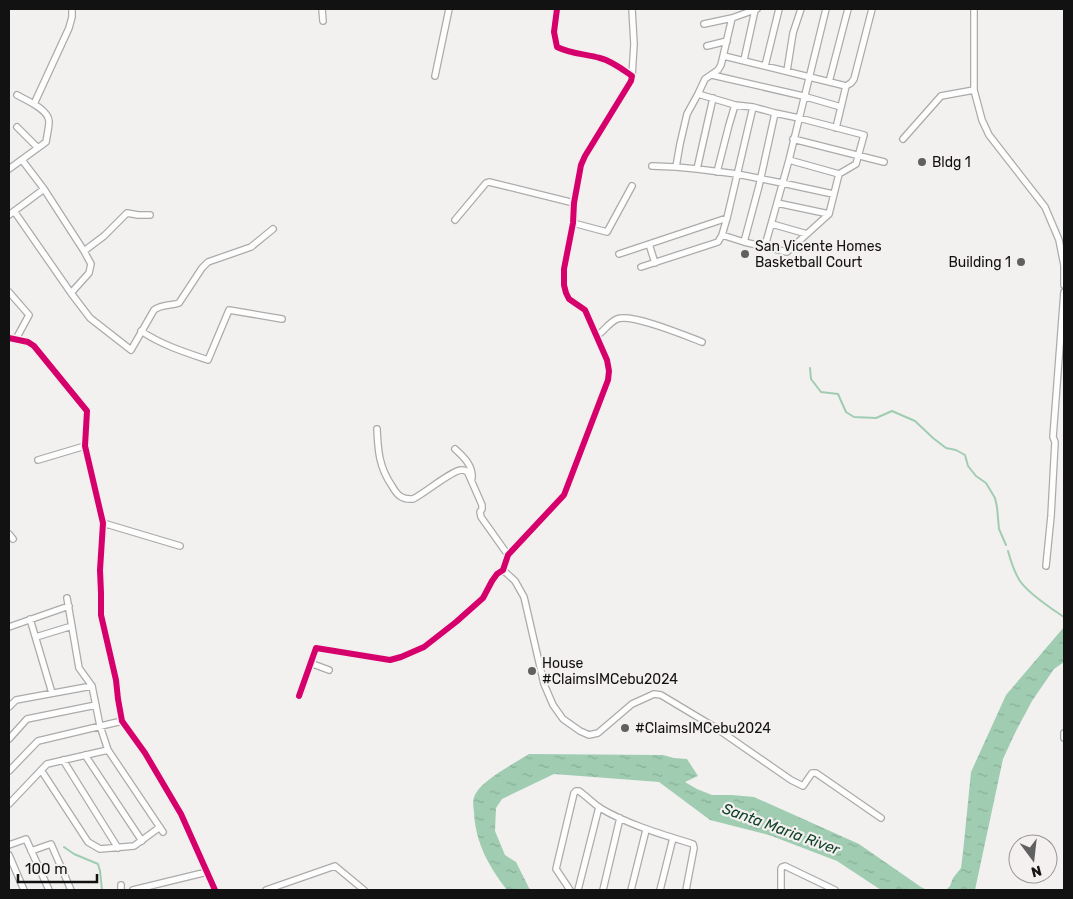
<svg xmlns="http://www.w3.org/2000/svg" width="1073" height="899" viewBox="0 0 1073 899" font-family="Rubik,sans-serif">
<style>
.water{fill:url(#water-ripples)}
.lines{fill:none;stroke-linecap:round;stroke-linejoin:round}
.stream{stroke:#a0cdb2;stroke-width:2}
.minor-casing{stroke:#acabaa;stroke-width:8}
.minor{stroke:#fdfdfd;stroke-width:5.5}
.cycleway-casing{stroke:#f3f0ef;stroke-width:9}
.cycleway{stroke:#d6006c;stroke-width:6}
.poi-dot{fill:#616060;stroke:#f3f0ef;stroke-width:2}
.labels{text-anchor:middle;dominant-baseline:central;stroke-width:4.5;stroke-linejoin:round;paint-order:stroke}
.poi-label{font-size:14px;fill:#131212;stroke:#f3f0ef;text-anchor:start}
.water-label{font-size:15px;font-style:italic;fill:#10432a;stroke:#f3f0ef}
</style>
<defs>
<pattern id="water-ripples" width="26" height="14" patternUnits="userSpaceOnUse" patternTransform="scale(1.25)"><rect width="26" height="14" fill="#a0cdb2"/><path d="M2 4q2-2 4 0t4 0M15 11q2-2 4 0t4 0" fill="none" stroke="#89af98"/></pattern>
</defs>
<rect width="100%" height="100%" fill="#f2f1f0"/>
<path class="water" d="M1064 627V662L1054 669 1032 701 1015 733 1003 759 975 890H946L950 886 953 878 961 868 963 852 971 772 1006 695Z
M529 754 663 755 674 758 687 759 698 776 685 782 697 789 712 795H732L754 797 859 844 921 887 927 890H881L837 861 769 835 710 820 659 782 554 774 502 799 496 808 495 831 505 855 516 862 529 888 531 890H507C489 867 475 842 474 812 473 806 472 799 476 793 484 779 515 763 529 754Z"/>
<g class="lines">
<path class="stream" d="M810 368 811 379 821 392 838 394 846 412 854 417 876 418 892 411 915 421 933 438 946 448 956 450 965 455 968 466 976 476 986 483 995 498 997 507 999 529 1006 545
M1008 551C1011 562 1014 572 1020 581 1027 592 1053 610 1064 617
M64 847 74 854 98 864 100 871 102 890"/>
<g class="minor-casing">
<path id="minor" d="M322 9 323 21
M632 9 634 44 632 76
M974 9V90L982 120 989 135 1045 207 1059 240 1064 265V285
M704 24 732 18
M707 46 727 41
M724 56 846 86
M744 60 755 10
M765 66 779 9
M787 71 793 33 801 9
M712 75 803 96 841 107
M435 76 449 9
M829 82 848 9
M698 94 735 105 753 107 775 113 799 118 864 135 856 164 839 174 829 214 787 252 744 242 722 235 727 218 753 107
M713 98 697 169 737 174 782 183 833 194
M34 104 69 28 72 17V9
M17 127 38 148
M836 128 846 86 851 83 854 79 872 9
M793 139 884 162
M903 139 941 96 974 90
M22 160 44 189 84 251 91 264 89 273 71 293
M789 160 839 174
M652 166 676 167 697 169
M676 167 680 144 687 114 698 94 705 79 718 70 721 65 732 18 757 9
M9 169 46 142C47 136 49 127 49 121 48 109 26 100 17 95
M717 172 729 125 735 105
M777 203 829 214
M14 211 71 293 90 318 131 350 154 310C161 304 170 306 179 303L202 268 208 262 251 247 273 229
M9 215 44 189
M455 220 486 183 489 182 574 203
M573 223 607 232 632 186
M772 224 807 234
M744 242 759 186 775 113
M649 244 655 263
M765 246 789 160 826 9
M84 251 104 236 127 213 138 215H150
M619 254 727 218
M641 267 718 242 722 235
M9 292 29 315 16 339
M141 331C162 345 184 352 208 360L229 310 282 319
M596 336C604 332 608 323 617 319 632 313 686 336 702 342
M9 338 28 342 34 346 87 411 85 446 103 523 100 570 101 593V615L116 680 118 699 122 721 145 753 181 814 215 890
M377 429C378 451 379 467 392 486 397 495 402 500 413 499 425 493 451 471 461 470 465 470 465 470 468 473L482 505V509L480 512 481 517 508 555
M455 449C464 457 473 466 472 478
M38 460 85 446
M103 523 180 546
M9 534 13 539
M1046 566 1051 516 1055 442 1053 437 1064 292
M503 570 515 581 524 597 544 684 553 705 563 719 580 731 589 735 598 733 632 704 654 694 661 695 716 728 791 780 803 786 812 773H816L881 818
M67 598 79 668 92 686 100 726 108 750 163 832
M30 619 52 693
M9 627 69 606
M36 637 72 626
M310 663 329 670
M299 696 316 648 390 660 401 657 424 647 456 622 483 598 492 581 497 574 503 570 508 555 564 495 608 380 609 371 607 360 585 310 569 299 566 293 564 285V269L573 223 574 203 581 165 585 156 631 81 632 76C622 69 612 61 600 58 586 54 571 54 557 47L554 32 557 9
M9 707 16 700 92 686
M1064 733V738
M9 739 27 719 96 705
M85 755 142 841
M63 760 118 848
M41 770 88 842 100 849 134 846 160 827
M9 771 38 741 122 721
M9 804 47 764 108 750
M9 845 26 839 49 890
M31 851 51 844 71 890
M9 855 24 890
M121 885V890
M133 890 207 872
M266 890 335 866 364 890
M570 890 556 869 574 793 576 791H579C586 796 593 803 600 808 629 825 661 834 693 844L694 848 686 890
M578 890 599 807
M603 890 620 818
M631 890 646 830
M660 890 673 838
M781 890V869L782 867 785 866 835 890"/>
</g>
<use href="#minor" class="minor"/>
<g class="cycleway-casing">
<path id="cycleway" d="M9 338 28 342 34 346 87 411 85 446 103 523 100 570 101 593V615L116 680 118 699 122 721 145 753 181 814 215 890
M299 696 316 648 390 660 401 657 424 647 456 622 483 598 492 581 497 574 503 570 508 555 564 495 608 380 609 371 607 360 585 310 569 299 566 293 564 285V269L573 223 574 203 581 165 585 156 631 81 632 76C622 69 612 61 600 58 586 54 571 54 557 47L554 32 557 9"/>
</g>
<use href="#cycleway" class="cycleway"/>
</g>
<g class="poi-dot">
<circle cx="922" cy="162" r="5"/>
<circle cx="745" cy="254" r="5"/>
<circle cx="1021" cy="262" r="5"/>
<circle cx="532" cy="671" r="5"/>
<circle cx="625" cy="728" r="5"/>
</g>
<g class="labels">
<g class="poi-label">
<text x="932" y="162">Bldg 1</text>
<text x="755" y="246">San Vicente Homes<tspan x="755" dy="16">Basketball Court</tspan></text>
<text x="1011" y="262" text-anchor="end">Building 1</text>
<text x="542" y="663">House<tspan x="542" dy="16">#ClaimsIMCebu2024</tspan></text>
<text x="635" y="728">#ClaimsIMCebu2024</text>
</g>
<g class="water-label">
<text transform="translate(781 829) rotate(20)">Santa Maria River</text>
</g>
</g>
<rect width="1073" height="899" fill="none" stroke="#131212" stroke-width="20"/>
<g transform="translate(1033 859) rotate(165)"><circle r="24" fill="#f3f0ef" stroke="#999797"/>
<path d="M0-4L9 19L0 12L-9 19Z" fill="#616060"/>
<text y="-8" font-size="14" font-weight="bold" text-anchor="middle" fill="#131212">N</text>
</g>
<path d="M18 874v8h79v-8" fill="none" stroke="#131212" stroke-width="2.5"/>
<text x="25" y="874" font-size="15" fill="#131212" stroke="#f3f0ef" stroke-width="4" paint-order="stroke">100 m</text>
</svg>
